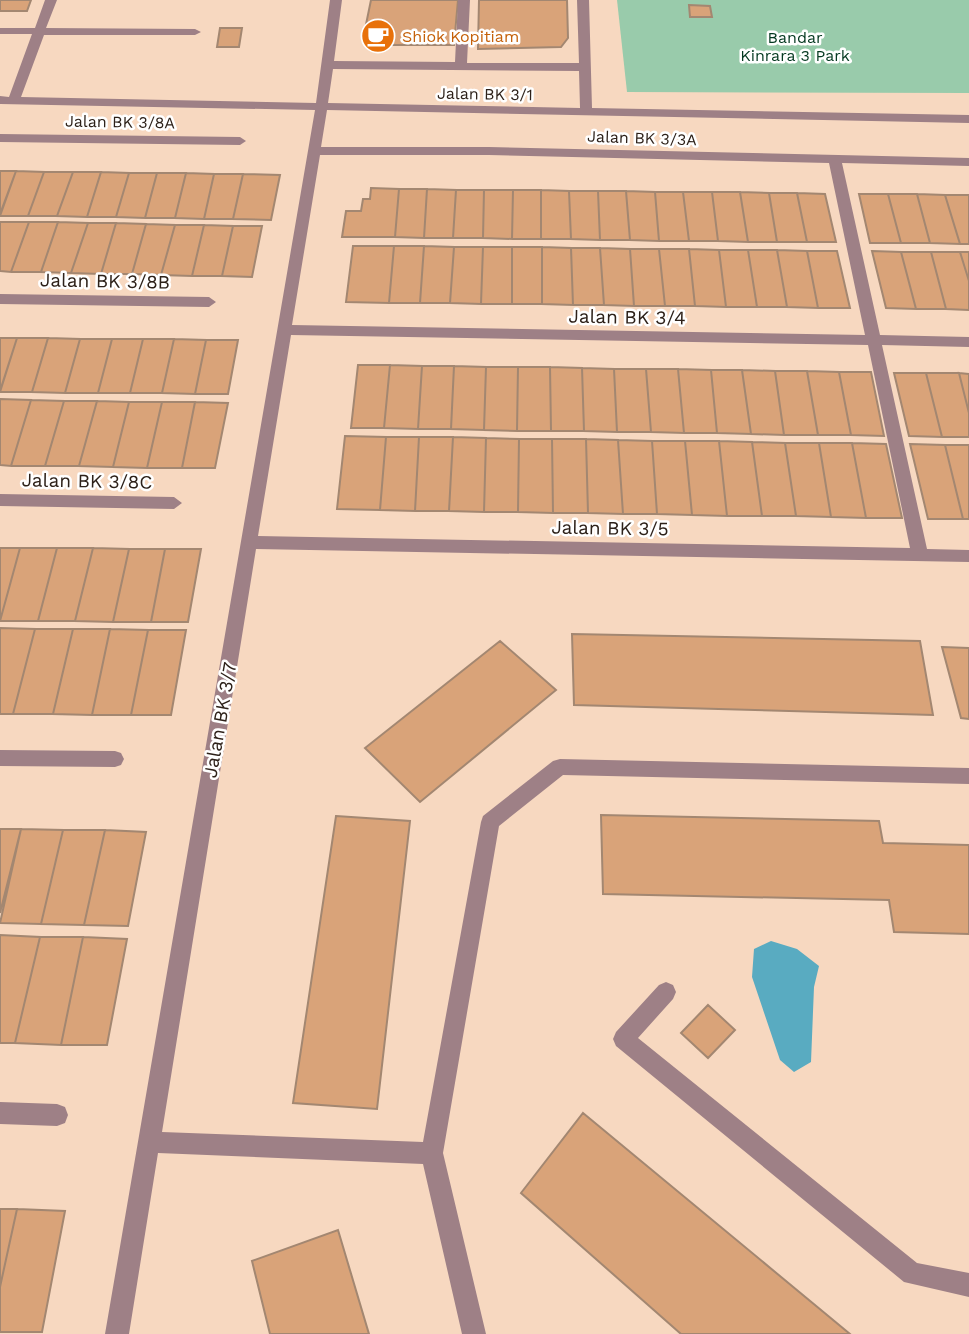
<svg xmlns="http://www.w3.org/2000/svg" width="969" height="1334" viewBox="0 0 969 1334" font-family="'Work Sans',sans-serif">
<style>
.green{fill:#99cbab}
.water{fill:#59abc1}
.building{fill:#d9a379;stroke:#a38771;stroke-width:2}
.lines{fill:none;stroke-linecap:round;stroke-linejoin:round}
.minor{fill:#9e8086;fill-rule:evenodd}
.labels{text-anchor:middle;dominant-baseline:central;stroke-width:5;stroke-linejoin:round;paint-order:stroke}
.far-food-label{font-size:16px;fill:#c56008;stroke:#fff;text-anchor:start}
.far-park-label{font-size:16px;fill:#03381f;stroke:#fff}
.far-street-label{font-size:16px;fill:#2d2119;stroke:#fff}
.street-label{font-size:19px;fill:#2d2119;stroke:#fff}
</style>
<rect width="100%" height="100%" fill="#f7d8c0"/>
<path class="green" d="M617 0H969V93L627 92Z"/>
<path class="water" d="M771 941 797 949 819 966 814 987 811 1062 794 1072 780 1060 752 977 754 949Z"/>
<path class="building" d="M0 0H31L27 11H0Z
M371 0H458L454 45H382L363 39Z
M479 0H567L568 38 561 47 478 49Z
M689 5 710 6 712 17H690Z
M220 28H242L239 47H217Z
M0 171H16L0 214Z
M16 171 44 172 28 216H0Z
M44 172H73L57 216H28Z
M73 172H101L87 217 57 216Z
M101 172 129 173 116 217H87Z
M129 173H157L145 218 116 217Z
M157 173H186L175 218H145Z
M186 173 214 174 204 219 175 218Z
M214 174H243L233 219H204Z
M243 174 280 175 271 220 233 219Z
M371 188 399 189 395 237H342L346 211H361L363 199H370Z
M399 189H427L424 238 395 237Z
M427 189 456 190 453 238H424Z
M456 190H484L483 238H453Z
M484 190H513L512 239 483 238Z
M513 190H541V239H512Z
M541 190 569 191 571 239H541Z
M569 191H598L600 240 571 239Z
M598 191H626L630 240H600Z
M626 191 655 192 659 241 630 240Z
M655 192H683L689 241H659Z
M683 192H712L718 241H689Z
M712 192H740L748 242 718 241Z
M740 192 769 193 777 242H748Z
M769 193H797L807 242H777Z
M797 193 825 194 836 242H807Z
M859 194H888L901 243H870Z
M888 194H917L930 243H901Z
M917 194 945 195 960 244 930 243Z
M945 195H969V244H960Z
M0 222H29L11 272 0 271Z
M29 222H58L41 272H11Z
M58 222 88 223 71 273 41 272Z
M88 223H116L101 274 71 273Z
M116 223 146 224 132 274H101Z
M146 224 175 225 161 275 132 274Z
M175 225H204L192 276 161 275Z
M204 225 233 226 222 276H192Z
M233 226H262L252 277 222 276Z
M353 246H394L389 303 346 302Z
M394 246H424L420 303H389Z
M424 246 454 247 450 303H420Z
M454 247H483L481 304 450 303Z
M483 247H512V304H481Z
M512 247H542V304H512Z
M542 247 571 248 573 305 542 304Z
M571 248H600L604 305H573Z
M600 248 630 249 634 306 604 305Z
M630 249H659L665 306H634Z
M659 249H689L695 306H665Z
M689 249 719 250 726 307 695 306Z
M719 250H748L757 307H726Z
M748 250H777L787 307H757Z
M777 250 807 251 818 308 787 307Z
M807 251H837L850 308H818Z
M872 251 901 252 916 309 886 308Z
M901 252H931L946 309H916Z
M931 252H960L969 281V310L946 309Z
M960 252H969V281Z
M0 338H17L0 391Z
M17 338H48L32 392H0Z
M48 338 80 339 65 393 32 392Z
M80 339H112L98 393H65Z
M112 339H143L130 393H98Z
M143 339H174L162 393H130Z
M174 339 206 340 195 394 162 393Z
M206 340H238L228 394H195Z
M358 365H390L384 428H351Z
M390 365 422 366 418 429 384 428Z
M422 366H454L451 429H418Z
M454 366 486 367 484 430 451 429Z
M486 367H518L517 431 484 430Z
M518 367H550L551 431H517Z
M550 367 582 368 584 431H551Z
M582 368 614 369 617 432 584 431Z
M614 369H646L651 432H617Z
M646 369H678L684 433 651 432Z
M678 369 711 370 717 433H684Z
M711 370H742L751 434 717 433Z
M742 370 775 371 784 435 751 434Z
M775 371H807L818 435H784Z
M807 371 839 372 851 435H818Z
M839 372H871L884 436 851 435Z
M894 373H926L942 437 909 436Z
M926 373H959L969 413V437H942Z
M959 373 969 374V413Z
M0 399 31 400 11 466 0 465Z
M31 400 64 401 45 466H11Z
M64 401H97L79 466H45Z
M97 401 129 402 113 467 79 466Z
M129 402H162L147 468 113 467Z
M162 402H195L182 468H147Z
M195 402 228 403 215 468H182Z
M345 436 386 437 380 510 337 509Z
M386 437H419L415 511 380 510Z
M419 437H453L449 511H415Z
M453 437 486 438 484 512 449 511Z
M486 438 519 439 518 512H484Z
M519 439H552L553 513 518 512Z
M552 439H586L588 513H553Z
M586 439 618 440 623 514 588 513Z
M618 440 652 441 657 514H623Z
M652 441H685L692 515 657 514Z
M685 441H719L727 516 692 515Z
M719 441 752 442 762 516H727Z
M752 442 785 443 796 516H762Z
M785 443H819L831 517 796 516Z
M819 443H852L866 518 831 517Z
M852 443 886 444 902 518H866Z
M910 444 945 445 963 519H928Z
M945 445H969V519H963Z
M0 548H20L0 621Z
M20 548H57L38 621H0Z
M57 548H93L75 621H38Z
M93 548 129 549 113 622 75 621Z
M129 549H165L151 622H113Z
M165 549H201L188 622H151Z
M0 628 35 629 13 714H0Z
M35 629H73L53 714H13Z
M73 629H110L92 715 53 714Z
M110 629 148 630 131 715H92Z
M148 630H186L171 715H131Z
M572 634 920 641 933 715 574 705Z
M500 641 556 690 420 802 365 748Z
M942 647 969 648V719L961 718Z
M601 815 879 821 883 843 969 845V934L894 932 889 900 603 894Z
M336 816 410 821 377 1109 293 1103Z
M0 829H21L0 913Z
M21 829 63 830 41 924 0 923Z
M63 830H105L84 925 41 924Z
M105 830 146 832 128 926 84 925Z
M0 935 40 937 15 1043H0Z
M40 937H83L61 1045 15 1043Z
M83 937 127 939 107 1045H61Z
M708 1005 735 1030 708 1058 681 1033Z
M583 1113 850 1334H681L521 1193Z
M0 1209H17L0 1287Z
M17 1209 65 1211 42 1332H0V1287Z
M338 1230 369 1334H270L252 1261Z"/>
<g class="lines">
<path class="minor" d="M45 0H57L46 28 195 29 201 32 195 35H44L21 97 316 103 330 0H342L334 61 455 62 458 0H470L467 63H579L577 0H589L592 108 969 115V123L327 110 321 147H489L969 158V166L842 163 880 335 969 337V347L882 345 927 549 969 550V562L256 549 162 1132 423 1142 481 822 483 816 553 761 560 759 969 768V784L563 775 499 826 443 1153 486 1334H462L423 1164 158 1153 129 1334H105L315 110 0 104V96L9 97 32 34H0V28H35ZM333 69 579 71 580 108 328 103ZM320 155H489L829 163 865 335 292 325ZM291 335 868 345 910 548 258 536Z
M0 134 240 137 246 141 240 145 0 142Z
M0 294 209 297 216 302 209 307 0 304Z
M0 494 174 497 182 503 174 509 0 506Z
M0 750 115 751 121 753 124 759 121 765 115 767 0 766Z
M666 982 673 985 676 992 673 999 638 1038 917 1263 969 1273V1297L904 1282 616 1046 613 1039 616 1032 659 985Z
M0 1102 57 1104 65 1107 68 1115 65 1123 57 1126 0 1124Z"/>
</g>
<defs>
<g id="cafe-disc" transform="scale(1.75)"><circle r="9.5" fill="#e8710a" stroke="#fff"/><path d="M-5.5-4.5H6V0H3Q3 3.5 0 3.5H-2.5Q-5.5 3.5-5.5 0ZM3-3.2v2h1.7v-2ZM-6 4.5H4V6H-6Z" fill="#fff"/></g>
</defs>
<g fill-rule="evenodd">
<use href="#cafe-disc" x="378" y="36"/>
</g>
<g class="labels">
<g class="far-food-label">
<text x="402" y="36">Shiok Kopitiam</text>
</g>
<g class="far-park-label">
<text x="795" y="37">Bandar<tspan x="795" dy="18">Kinrara 3 Park</tspan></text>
</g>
<g class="far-street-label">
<text transform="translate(485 94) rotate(1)">Jalan BK 3/1</text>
<text transform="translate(120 122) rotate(1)">Jalan BK 3/8A</text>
<text transform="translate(642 138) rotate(2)">Jalan BK 3/3A</text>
</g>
<g class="street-label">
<text transform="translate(105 281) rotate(1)">Jalan BK 3/8B</text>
<text transform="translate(627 317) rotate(1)">Jalan BK 3/4</text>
<text transform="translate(87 481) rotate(1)">Jalan BK 3/8C</text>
<text transform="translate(610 528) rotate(1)">Jalan BK 3/5</text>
<text transform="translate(220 720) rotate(-80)">Jalan BK 3/7</text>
</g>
</g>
</svg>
